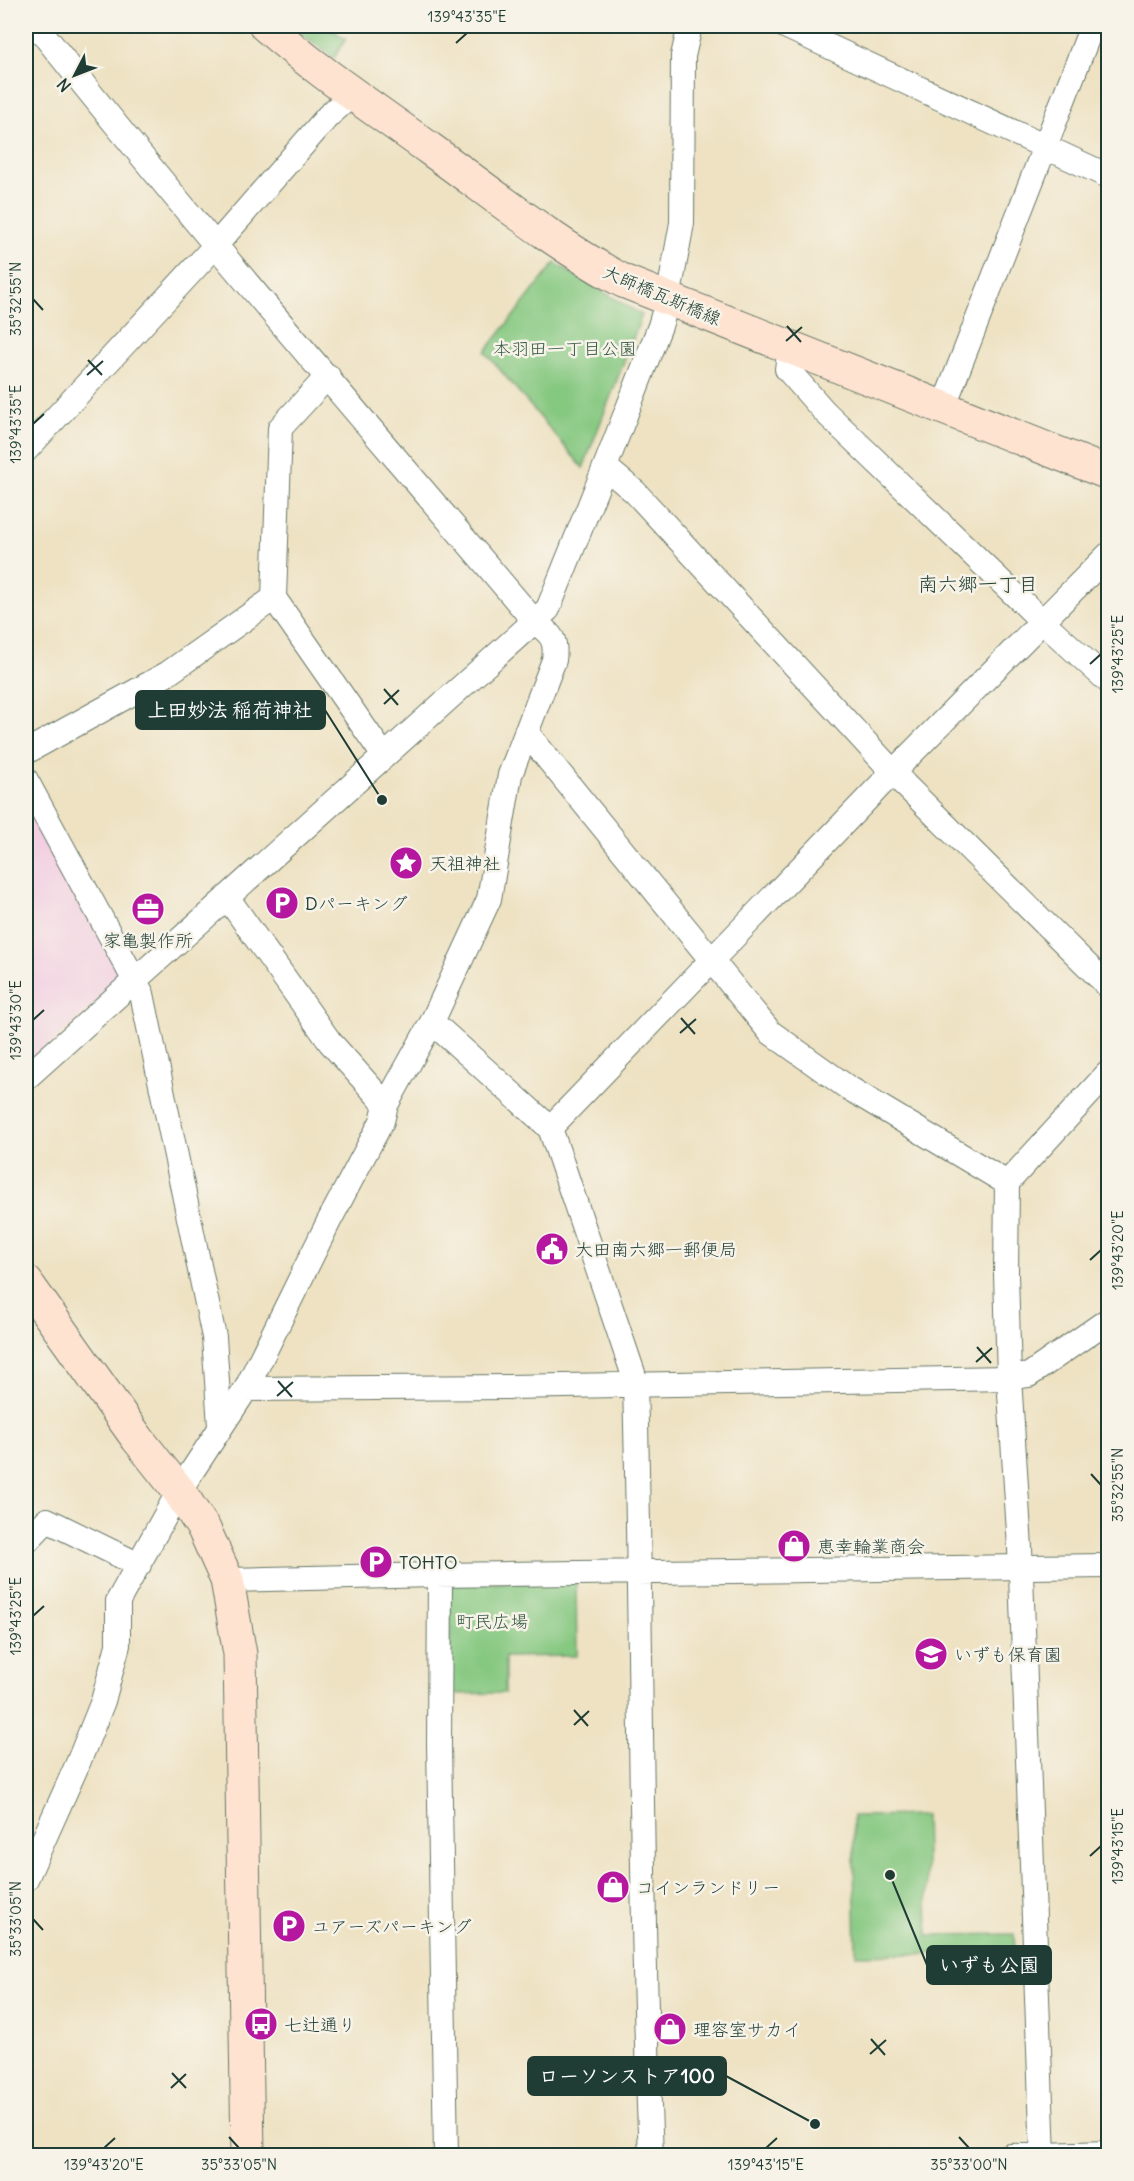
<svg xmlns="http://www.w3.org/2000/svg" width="1134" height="2181" viewBox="0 0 1134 2181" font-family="Delius,'Klee One',sans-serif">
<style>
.built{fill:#f2cfe2}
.green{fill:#85c880;stroke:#52825a;stroke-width:1.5}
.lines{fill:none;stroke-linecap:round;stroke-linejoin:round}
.street-casing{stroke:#677766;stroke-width:26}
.secondary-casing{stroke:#677766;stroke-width:35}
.street{stroke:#fff;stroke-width:24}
.secondary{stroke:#fee3d1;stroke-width:33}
.ticks{fill:none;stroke:#1f3d34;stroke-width:2}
.labels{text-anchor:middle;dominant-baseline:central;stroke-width:5;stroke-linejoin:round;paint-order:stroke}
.street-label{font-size:18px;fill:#1f3d34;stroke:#f7f3e8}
.park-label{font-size:18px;fill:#335943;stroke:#f7f3e8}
.poi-label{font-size:18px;fill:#1f3d34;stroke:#f7f3e8;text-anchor:start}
.neighbourhood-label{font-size:20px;fill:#1f3d34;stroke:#f7f3e8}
.leader{fill:none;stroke:#1f3d34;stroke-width:2}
.callout-dot{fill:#1f3d34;stroke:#f7f3e8;stroke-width:2}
.callout{fill:#1f3d34;stroke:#1f3d34;stroke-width:2}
.callout-label{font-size:20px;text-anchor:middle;font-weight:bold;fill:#fff}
.neatline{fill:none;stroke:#1f3d34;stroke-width:2}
.ticks-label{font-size:15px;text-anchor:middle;fill:#1f3d34}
</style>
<rect width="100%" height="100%" fill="#f7f3e8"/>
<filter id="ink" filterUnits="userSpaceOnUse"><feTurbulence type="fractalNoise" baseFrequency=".0167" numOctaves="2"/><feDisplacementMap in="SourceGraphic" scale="12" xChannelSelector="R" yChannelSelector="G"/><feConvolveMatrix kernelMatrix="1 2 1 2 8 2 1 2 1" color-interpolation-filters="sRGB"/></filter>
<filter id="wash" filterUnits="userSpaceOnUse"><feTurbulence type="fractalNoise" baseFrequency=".008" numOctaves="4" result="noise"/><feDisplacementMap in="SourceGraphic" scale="24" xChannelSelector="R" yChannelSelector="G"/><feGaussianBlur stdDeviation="1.35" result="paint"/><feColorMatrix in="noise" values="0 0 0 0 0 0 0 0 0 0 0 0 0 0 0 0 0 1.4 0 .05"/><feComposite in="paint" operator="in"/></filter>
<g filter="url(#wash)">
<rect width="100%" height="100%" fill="#eee2c3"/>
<path class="built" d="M26 797 119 975 118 984 26 1065Z"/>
<path class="green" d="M291 26H326L346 39 334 58Z
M555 263 642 315 583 468 485 352Z
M576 1582 577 1656 505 1657V1693L450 1694V1583Z
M925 1815 928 1935 1014 1934 1015 1952 856 1955 853 1816Z"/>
</g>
<g filter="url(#ink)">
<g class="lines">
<g class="street-casing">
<path id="street" d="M785 26 1108 176
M790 348 787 369 824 411 1042 621 1108 681
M943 408 1092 26
M26 450 216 245 328 116 353 94
M605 467 635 492 905 785 1108 986
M274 598 384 756
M526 732 770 1032 847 1087 1007 1183
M26 752 167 674 274 598 280 428 328 376
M26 780 142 994 214 1337 220 1426
M227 897 330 1042 386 1105
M432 1022 550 1128 633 1373 635 1384C642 1641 640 1899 651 2156
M26 1078 548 609 605 467 660 326 668 299 682 223 683 56 690 26
M550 1128 893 772 1108 555
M246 1389 509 1387 1009 1378 1029 1375 1108 1320
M26 1542 47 1520 139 1565
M440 1575 439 1743 446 2156
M227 1580 434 1575 1108 1566
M26 1879 78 1763 103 1701 118 1645V1601L179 1491 246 1389 328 1223 382 1121 386 1105 432 1022 489 899 510 775 554 660C557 637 550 634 534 621 367 423 197 229 37 26
M1011 2156 1108 2153
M1043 2156 1020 1548 1009 1378 1006 1274 1007 1183 1108 1073"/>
</g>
<g class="secondary-casing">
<path id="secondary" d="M266 26C317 71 375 109 430 149 494 195 555 244 623 281L1108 473
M26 1282 137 1438 179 1491 204 1529 227 1580 240 1654 248 2156"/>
</g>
<use href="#street" class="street"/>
<use href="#secondary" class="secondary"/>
</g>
</g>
<path class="ticks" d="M456 43 467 33M33 299 43 310M787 326 801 342M786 341 802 327M88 360 102 375M87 375 103 361M33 424 44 414M1090 664 1101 654M384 689 398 705M384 704 399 690M681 1018 695 1034M33 1020 44 1010M680 1033 696 1019M1090 1260 1101 1250M977 1347 991 1363M976 1362 992 1348M278 1381 292 1397M277 1396 293 1382M1091 1474 1101 1485M33 1616 44 1606M574 1710 588 1726M574 1725 589 1711M1090 1856 1101 1846M33 1919 43 1930M871 2039 885 2055M870 2054 886 2040M172 2073 186 2088M171 2088 186 2074M229 2137 239 2148M959 2137 969 2148M104 2148 115 2138M766 2148 777 2138"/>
<defs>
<g id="sight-disc" transform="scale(1.725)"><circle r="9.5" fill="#b5179e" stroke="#f7f3e8"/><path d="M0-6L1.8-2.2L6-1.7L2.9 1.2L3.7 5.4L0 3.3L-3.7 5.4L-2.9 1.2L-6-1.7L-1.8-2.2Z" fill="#fff"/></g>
<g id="parking-disc" transform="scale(1.725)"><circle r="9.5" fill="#b5179e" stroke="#f7f3e8"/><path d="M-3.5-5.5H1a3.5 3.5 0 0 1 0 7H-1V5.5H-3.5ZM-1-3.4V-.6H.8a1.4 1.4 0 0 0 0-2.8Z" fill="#fff"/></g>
<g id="office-disc" transform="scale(1.725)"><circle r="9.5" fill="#b5179e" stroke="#f7f3e8"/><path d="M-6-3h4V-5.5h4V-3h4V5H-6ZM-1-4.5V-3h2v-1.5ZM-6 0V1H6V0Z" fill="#fff"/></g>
<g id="civic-disc" transform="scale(1.725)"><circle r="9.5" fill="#b5179e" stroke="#f7f3e8"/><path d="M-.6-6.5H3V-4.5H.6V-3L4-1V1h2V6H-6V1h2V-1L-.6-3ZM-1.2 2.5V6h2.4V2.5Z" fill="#fff"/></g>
<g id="shop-disc" transform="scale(1.725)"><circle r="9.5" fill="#b5179e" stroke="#f7f3e8"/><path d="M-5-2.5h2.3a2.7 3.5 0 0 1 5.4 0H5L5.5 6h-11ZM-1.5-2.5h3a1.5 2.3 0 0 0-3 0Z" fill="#fff"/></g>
<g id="school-disc" transform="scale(1.725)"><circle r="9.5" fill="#b5179e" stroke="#f7f3e8"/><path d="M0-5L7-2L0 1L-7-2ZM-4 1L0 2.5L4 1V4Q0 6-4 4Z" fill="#fff"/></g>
<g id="bus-disc" transform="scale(1.725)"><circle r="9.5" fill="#b5179e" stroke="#f7f3e8"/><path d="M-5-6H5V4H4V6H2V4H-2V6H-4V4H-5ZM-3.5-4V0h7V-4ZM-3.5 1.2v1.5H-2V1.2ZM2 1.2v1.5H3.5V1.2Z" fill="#fff"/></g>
</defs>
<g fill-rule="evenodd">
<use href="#sight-disc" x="406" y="863"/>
<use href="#parking-disc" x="282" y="903"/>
<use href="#office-disc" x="148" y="909"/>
<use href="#civic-disc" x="552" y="1249"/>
<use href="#shop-disc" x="794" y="1546"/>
<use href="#parking-disc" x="376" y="1562"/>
<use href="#school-disc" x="931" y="1654"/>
<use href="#shop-disc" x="613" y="1887"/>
<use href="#parking-disc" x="289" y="1926"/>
<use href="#bus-disc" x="261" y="2024"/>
<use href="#shop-disc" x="670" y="2029"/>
</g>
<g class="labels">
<g class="street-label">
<text transform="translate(662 295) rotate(23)">大師橋瓦斯橋線</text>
</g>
<g class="park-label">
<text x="565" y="348">本羽田一丁目公園</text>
<text x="492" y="1621">町民広場</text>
</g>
<g class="poi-label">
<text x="429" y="863">天祖神社</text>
<text x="305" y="903">Dパーキング</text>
<text x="148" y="940" text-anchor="middle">家亀製作所</text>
<text x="575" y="1249">大田南六郷一郵便局</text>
<text x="817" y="1546">恵幸輪業商会</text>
<text x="399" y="1562">TOHTO</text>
<text x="954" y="1654">いずも保育園</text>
<text x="636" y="1887">コインランドリー</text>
<text x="312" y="1926">ユアーズパーキング</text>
<text x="284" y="2024">七辻通り</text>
<text x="693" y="2029">理容室サカイ</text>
</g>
<g class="neighbourhood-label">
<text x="978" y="583">南六郷一丁目</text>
</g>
</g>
<path class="leader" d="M382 800L325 710M890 1875L927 1965M815 2124L726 2076"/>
<g class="callout-dot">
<circle cx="382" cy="800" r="6"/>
<circle cx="890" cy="1875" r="6"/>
<circle cx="815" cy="2124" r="6"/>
</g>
<g class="callout">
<rect x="136" y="691" width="189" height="38" rx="6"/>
<rect x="927" y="1946" width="124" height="38" rx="6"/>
<rect x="528" y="2057" width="198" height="38" rx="6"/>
</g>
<g class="callout-label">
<text x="230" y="717">上田妙法 稲荷神社</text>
<text x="989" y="1972">いずも公園</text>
<text x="627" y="2083">ローソンストア100</text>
</g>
<rect width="1134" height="2181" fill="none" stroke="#f7f3e8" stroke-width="66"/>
<g transform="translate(75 75) rotate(228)" stroke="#f7f3e8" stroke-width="4.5" paint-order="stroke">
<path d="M0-4.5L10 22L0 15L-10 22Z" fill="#1f3d34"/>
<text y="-9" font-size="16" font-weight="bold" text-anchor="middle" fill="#1f3d34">N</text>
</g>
<rect x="33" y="33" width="1068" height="2115" class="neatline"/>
<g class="ticks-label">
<text x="467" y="22">139°43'35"E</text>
<text transform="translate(16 299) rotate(-90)" y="5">35°32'55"N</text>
<text transform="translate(16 424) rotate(-90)" y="5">139°43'35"E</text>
<text transform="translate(1118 654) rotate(-90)" y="5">139°43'25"E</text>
<text transform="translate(16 1020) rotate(-90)" y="5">139°43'30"E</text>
<text transform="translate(1118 1250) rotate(-90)" y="5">139°43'20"E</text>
<text transform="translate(1118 1485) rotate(-90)" y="5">35°32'55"N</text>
<text transform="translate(16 1616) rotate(-90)" y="5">139°43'25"E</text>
<text transform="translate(1118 1846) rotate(-90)" y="5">139°43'15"E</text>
<text transform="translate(16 1919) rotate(-90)" y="5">35°33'05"N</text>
<text x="104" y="2170">139°43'20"E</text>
<text x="239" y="2170">35°33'05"N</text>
<text x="766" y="2170">139°43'15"E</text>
<text x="969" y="2170">35°33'00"N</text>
</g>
</svg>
